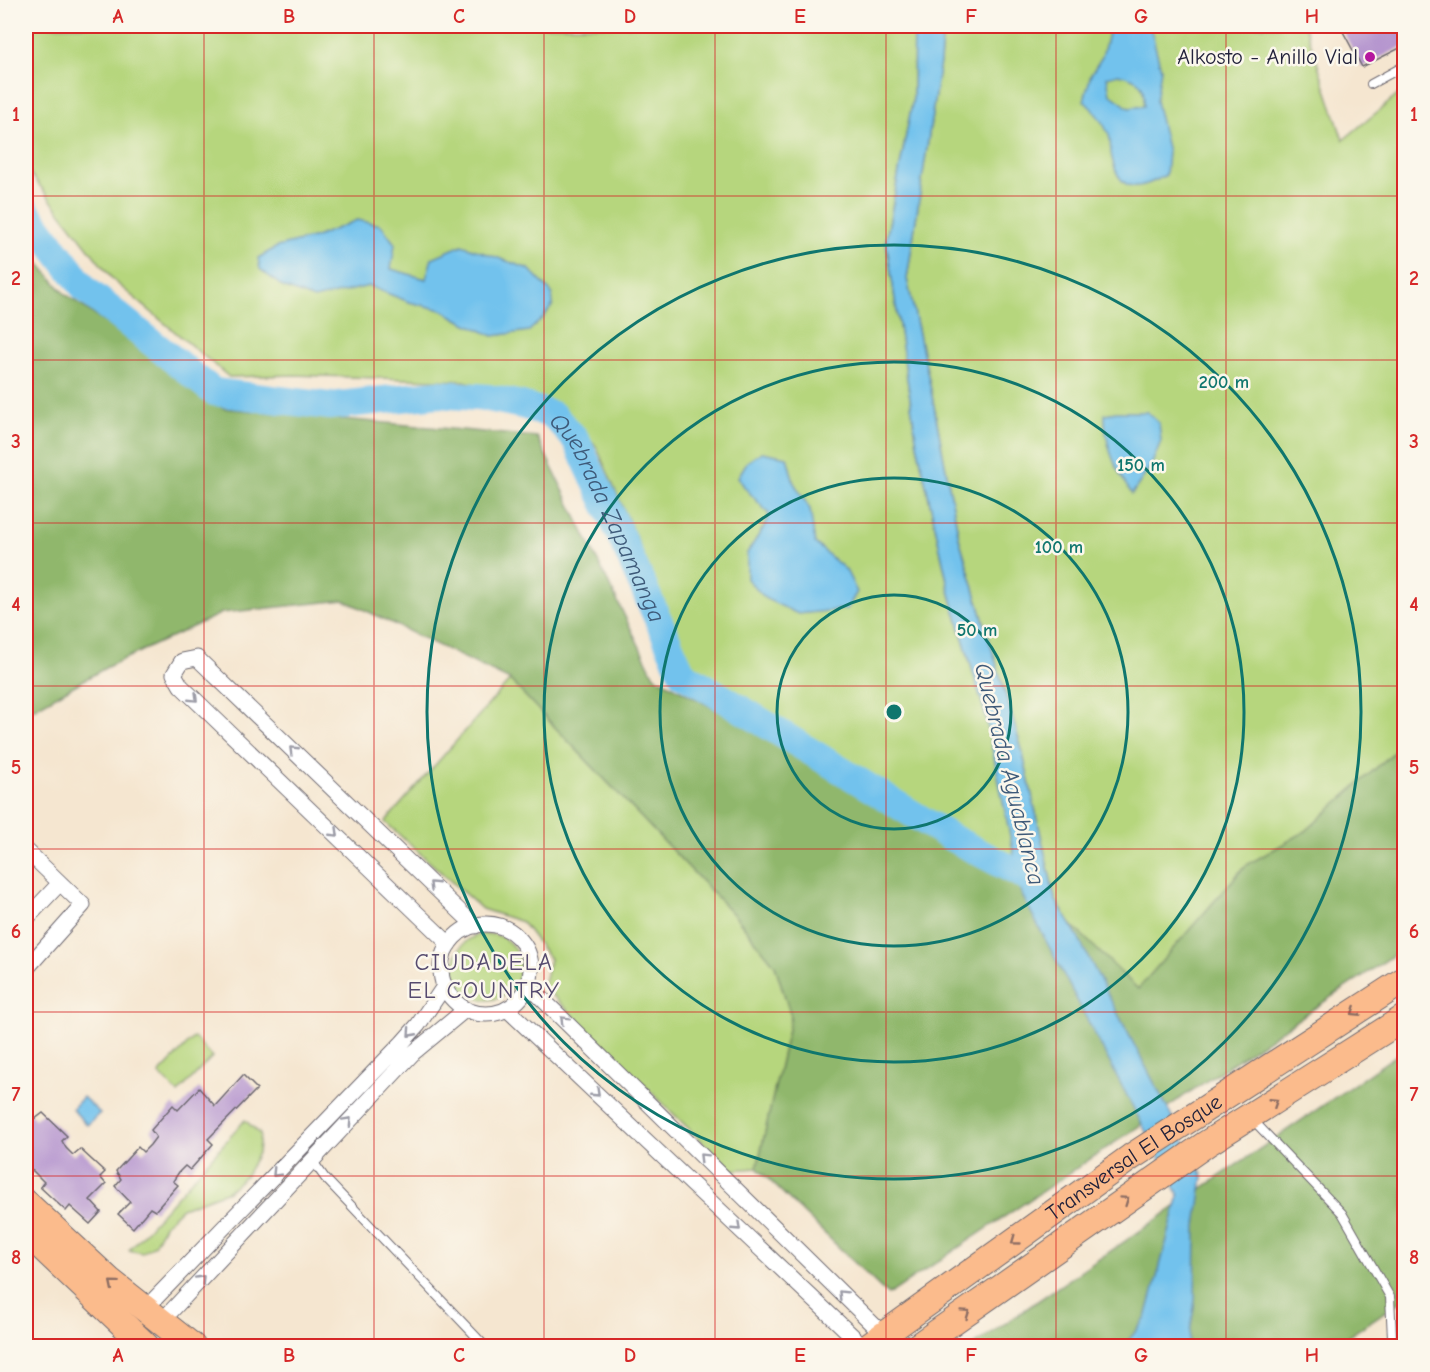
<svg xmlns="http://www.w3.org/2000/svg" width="1430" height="1372" viewBox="0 0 1430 1372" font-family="'Comic Neue',sans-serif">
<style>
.green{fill:#b6d67d;stroke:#6c7c5c;stroke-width:1.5}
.forest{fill:#90b76c;stroke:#596c54;stroke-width:1.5}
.water{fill:#72c2ed;stroke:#4a7294;stroke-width:1.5;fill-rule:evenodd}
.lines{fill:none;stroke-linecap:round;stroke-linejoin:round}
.river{stroke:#72c2ed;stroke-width:28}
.building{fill:#b696cf}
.lane-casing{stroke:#6c676f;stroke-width:10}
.street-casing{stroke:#6c676f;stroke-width:17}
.primary-casing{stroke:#6c676f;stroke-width:28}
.lane{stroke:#fff;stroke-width:8}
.street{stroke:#fff;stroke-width:15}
.primary{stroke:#fbbb8c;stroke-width:26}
.oneway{stroke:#9c9ca7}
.oneway2{stroke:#8e6e64}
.grid{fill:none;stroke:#d62828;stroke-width:1.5;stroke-opacity:0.55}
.ring{fill:none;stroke:#0f766e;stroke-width:3}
.poi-dot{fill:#b5179e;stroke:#fbf7ec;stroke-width:2}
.labels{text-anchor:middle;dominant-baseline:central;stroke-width:5;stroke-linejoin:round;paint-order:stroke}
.poi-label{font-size:22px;fill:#22223b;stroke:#fbf7ec;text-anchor:end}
.street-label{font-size:22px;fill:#22223b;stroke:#fbf7ec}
.water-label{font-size:24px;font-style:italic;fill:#3e5a79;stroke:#fbf7ec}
.neighbourhood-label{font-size:24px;letter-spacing:1.5px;fill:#564b6f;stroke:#fbf7ec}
.centre{fill:#0f766e;stroke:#fbf7ec;stroke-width:3}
.ring-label{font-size:18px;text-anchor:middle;font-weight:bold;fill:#0f766e;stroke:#fbf7ec;stroke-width:5;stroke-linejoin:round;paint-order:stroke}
.neatline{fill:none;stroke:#d62828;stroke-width:2}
.grid-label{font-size:20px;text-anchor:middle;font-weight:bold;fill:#d62828}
</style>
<rect width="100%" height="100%" fill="#fbf7ec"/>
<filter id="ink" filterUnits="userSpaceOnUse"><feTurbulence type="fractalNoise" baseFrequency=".0167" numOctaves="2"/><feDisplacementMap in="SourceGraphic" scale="12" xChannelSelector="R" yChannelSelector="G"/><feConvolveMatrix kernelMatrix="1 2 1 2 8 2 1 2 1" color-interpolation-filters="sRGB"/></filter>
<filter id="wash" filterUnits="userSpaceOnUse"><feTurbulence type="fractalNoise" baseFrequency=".008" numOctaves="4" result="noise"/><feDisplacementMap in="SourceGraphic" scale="24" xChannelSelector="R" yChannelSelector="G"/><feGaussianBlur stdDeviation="1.35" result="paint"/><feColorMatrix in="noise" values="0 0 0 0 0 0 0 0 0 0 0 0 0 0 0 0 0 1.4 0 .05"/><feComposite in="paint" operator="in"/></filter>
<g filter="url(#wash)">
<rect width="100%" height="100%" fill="#f5e6d0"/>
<path class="green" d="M26 26H914L913 98 886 240 917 444 950 594 985 713 1018 867 954 838 693 668 596 446 549 403 464 381 294 375 229 377 113 280 26 168Z
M943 26H1305L1343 140 1404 90V743L1306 831 1245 866 1138 989 1073 928 1055 899 1022 750 959 538 929 380 907 279 940 62Z
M510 680 736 917 775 965 791 1016 757 1168 731 1170 543 986 550 959 522 922 482 909 385 822Z
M454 967a33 33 0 1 1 66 0a33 33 0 1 1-66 0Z
M194 1037 212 1057 178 1093 159 1074Z
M245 1120 260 1134 258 1153 246 1175 228 1191 182 1208 165 1224 154 1245 142 1253 129 1250Z"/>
<path class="forest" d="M26 247 63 292 223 408 537 437 654 676 1018 873 1138 989 1245 866 1306 831 1404 743V948L888 1295 757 1168 791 1016 775 965 736 917 510 680 344 600 222 613 107 667 26 713Z
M1404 1050V1299L1334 1346H972Z"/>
<path class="water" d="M914 26H943L940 62 907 279 929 380 959 538 1022 750 1055 899 1073 928 1203 1176 1196 1226 1195 1300 1188 1346H1124L1146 1318 1179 1195 1022 895 985 713 950 594 917 444 886 240 913 98Z
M1110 26H1150L1161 69 1156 101 1168 152 1166 175C1140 190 1120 195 1112 158 1110 151 1111 142 1109 135 1103 122 1094 110 1084 101L1091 74 1102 57ZM1118 74C1139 79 1145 82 1144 106L1129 108 1110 94 1107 77Z
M357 220 381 225 395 244 391 269 426 279 432 258 462 245 529 269 552 293 553 305 543 318 529 331 493 336 461 321 442 310 409 302 369 286 314 299 283 287 260 269 258 258 277 247 316 237Z
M1116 412H1147L1159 423 1161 441 1151 466 1132 494C1115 470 1104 444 1105 414Z
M762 452 787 457 794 483 810 509 815 543 846 570 857 592 847 609 798 614 766 599 747 579V553L764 527 769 514 745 488 738 477 747 462Z
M83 1097 100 1113 87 1125 72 1109Z"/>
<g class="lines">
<path class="river" id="s1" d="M26 211 85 289 214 392 330 406 438 394 488 398 522 405 553 415 576 440 613 519 682 673 952 838 1032 880"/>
</g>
<g id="blocks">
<path class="building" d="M1340 26H1404V46L1362 67Z
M243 1075 257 1089 208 1139 213 1144 190 1170 185 1166 179 1172 173 1181 178 1185 155 1211 150 1208 133 1228 118 1214 130 1202 115 1186 121 1179 116 1171 138 1147 143 1152 150 1145 156 1137 151 1130 173 1105 178 1110 199 1088 215 1106Z
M28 1112 35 1119 43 1113 67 1136 62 1141 66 1148 73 1155 80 1149 105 1172 100 1177 106 1184 90 1200 101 1212 90 1224 70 1206 66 1211 40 1187 44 1182 32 1170 28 1176 26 1173V1115Z"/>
</g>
</g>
<g filter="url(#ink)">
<use href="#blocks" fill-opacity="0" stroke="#6c676f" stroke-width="1.5"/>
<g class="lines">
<g class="lane-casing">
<path id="lane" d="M1371 84 1404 66
M1252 1119 1342 1213 1390 1297 1392 1338 1388 1346
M312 1160 325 1178 485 1346"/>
</g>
<g class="street-casing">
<path id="street" d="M26 850 83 905 26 969
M26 919 60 883
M441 969a45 45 0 1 1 90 0a45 45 0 1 1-90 0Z
M449 944 181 686 174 674 182 661 197 658 475 926
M528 985 884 1335
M507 1009 863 1346
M145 1309 402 1043 418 1025 445 985
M161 1322 413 1053 466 1009"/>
</g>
<g class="primary-casing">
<g id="primary">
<path d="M26 1203 110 1281 192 1346"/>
<path d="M26 1232 146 1346"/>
<path id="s2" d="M868 1346 1131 1157 1404 980"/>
<path d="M918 1346 1206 1144 1404 1018"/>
</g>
</g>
<use href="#lane" class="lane"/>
<use href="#street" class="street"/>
<use href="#primary" class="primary"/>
</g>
<defs><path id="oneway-chevron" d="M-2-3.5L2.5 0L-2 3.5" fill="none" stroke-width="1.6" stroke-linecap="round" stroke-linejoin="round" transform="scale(1.5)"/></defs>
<g class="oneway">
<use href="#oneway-chevron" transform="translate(194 698) rotate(44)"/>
<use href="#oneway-chevron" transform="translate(293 750) rotate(-136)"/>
<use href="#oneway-chevron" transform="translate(335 833) rotate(44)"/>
<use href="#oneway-chevron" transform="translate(433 885) rotate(-136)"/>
<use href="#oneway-chevron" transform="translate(564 1020) rotate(-135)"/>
<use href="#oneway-chevron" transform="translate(411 1033) rotate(132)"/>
<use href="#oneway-chevron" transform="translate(596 1093) rotate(43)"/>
<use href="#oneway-chevron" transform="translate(348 1121) rotate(-47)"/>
<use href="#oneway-chevron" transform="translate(703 1157) rotate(-135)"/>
<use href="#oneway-chevron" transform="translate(276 1173) rotate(134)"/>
<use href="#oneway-chevron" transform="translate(737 1227) rotate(43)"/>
<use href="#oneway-chevron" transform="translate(201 1279) rotate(-47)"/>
<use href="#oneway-chevron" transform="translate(842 1294) rotate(-135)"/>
</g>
<g class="oneway2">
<use href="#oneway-chevron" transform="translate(1355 1012) rotate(147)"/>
<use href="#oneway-chevron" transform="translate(1274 1102) rotate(-33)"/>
<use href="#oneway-chevron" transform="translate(1125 1200) rotate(-35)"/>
<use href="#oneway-chevron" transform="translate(1015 1241) rotate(144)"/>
<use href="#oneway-chevron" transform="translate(113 1284) rotate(-140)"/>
<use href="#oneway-chevron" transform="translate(966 1313) rotate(-35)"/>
</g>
</g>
<path class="grid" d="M204 26V1346M374 26V1346M544 26V1346M715 26V1346M886 26V1346M1056 26V1346M1226 26V1346M26 196H1404M26 360H1404M26 523H1404M26 686H1404M26 849H1404M26 1012H1404M26 1176H1404"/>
<g class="ring">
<circle cx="894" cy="712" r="117"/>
<circle cx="894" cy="712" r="234"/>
<circle cx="894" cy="712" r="350"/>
<circle cx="894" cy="712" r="467"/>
</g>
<circle class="poi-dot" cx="1370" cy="57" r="6"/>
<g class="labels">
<g class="poi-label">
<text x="1358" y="57">Alkosto - Anillo Vial</text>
</g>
<g class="street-label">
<text stroke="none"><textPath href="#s2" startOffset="326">Transversal El Bosque</textPath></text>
</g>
<g class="water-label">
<text stroke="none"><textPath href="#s1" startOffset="723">Quebrada Zapamanga</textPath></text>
<text transform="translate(1010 774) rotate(76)">Quebrada Aguablanca</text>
</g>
<g class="neighbourhood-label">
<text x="484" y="962">CIUDADELA<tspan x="484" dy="28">EL COUNTRY</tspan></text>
</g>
</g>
<circle cx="894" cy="712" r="9" class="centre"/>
<g class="ring-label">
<text x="1224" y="388">200 m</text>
<text x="1141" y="471">150 m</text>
<text x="1059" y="553">100 m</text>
<text x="977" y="636">50 m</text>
</g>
<rect width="1430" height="1372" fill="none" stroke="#fbf7ec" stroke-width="66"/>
<rect x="33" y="33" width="1364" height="1306" class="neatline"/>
<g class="grid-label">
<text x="118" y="23">A</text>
<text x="289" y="23">B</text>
<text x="459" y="23">C</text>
<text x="630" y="23">D</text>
<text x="800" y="23">E</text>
<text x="971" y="23">F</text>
<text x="1141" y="23">G</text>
<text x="1312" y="23">H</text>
<text x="16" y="121">1</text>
<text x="1414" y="121">1</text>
<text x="16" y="285">2</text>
<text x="1414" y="285">2</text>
<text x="16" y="448">3</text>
<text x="1414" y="448">3</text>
<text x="16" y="611">4</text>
<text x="1414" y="611">4</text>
<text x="16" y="774">5</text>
<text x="1414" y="774">5</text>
<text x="16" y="938">6</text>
<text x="1414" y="938">6</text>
<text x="16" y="1101">7</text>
<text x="1414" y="1101">7</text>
<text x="16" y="1264">8</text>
<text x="1414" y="1264">8</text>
<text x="118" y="1362">A</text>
<text x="289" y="1362">B</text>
<text x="459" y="1362">C</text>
<text x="630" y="1362">D</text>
<text x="800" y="1362">E</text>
<text x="971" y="1362">F</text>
<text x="1141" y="1362">G</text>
<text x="1312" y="1362">H</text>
</g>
</svg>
